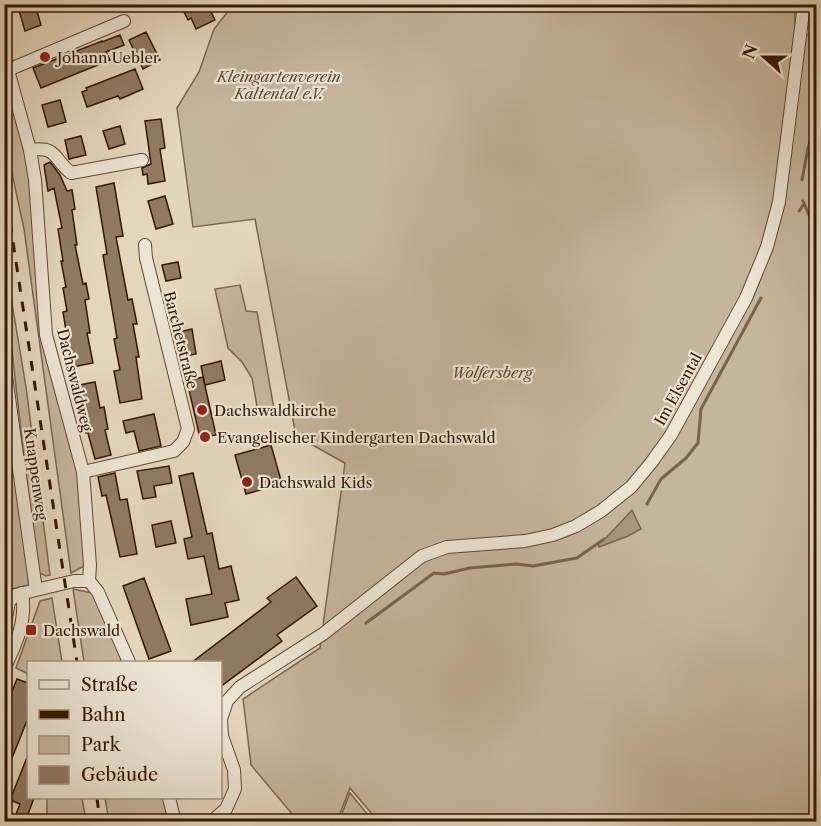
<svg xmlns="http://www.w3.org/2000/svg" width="821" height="826" viewBox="0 0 821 826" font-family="'Libre Caslon Text',serif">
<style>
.green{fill:#c6b59d;stroke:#7e6650;stroke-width:1.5}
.water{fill:#a8957e;stroke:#7a634d;stroke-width:1.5}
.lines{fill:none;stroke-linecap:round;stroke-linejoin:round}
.stream{stroke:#7a634d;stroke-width:3}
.building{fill:#907a64;stroke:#351803;stroke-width:1.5}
.street-casing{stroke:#614732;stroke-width:14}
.street{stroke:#ede4d4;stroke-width:12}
.rail{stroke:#351803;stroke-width:3;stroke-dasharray:10 10;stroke-linecap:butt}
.poi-dot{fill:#8f2418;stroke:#ede4d4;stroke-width:2}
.labels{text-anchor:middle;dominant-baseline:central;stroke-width:4.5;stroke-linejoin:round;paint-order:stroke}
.poi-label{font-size:15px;fill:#351803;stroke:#ede4d4;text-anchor:start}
.park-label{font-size:15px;font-style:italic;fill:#604731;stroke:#ede4d4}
.street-label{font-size:15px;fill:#351803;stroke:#ede4d4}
</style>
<rect width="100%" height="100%" fill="#e4d5bd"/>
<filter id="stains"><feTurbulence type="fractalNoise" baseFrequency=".00333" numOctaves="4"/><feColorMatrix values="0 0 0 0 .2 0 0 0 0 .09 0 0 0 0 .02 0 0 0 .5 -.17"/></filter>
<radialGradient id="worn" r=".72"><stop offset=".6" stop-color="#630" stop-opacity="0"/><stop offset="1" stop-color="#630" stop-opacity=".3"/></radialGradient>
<path class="green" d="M233 5H794L796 38 816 32V821H378L350 788 337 821H298L251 765 243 699 320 648 345 463 296 436 255 219 193 227 177 108 199 72 214 29Z
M4 69 31 172 45 335 80 471 84 566 71 573 24 229 5 141Z
M4 255 26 387 50 575 46 576 37 572 8 316 5 301Z
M240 285 246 311 257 312 274 409 258 412 252 378 242 362 228 348 215 289Z
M18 468 29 585 7 590C4 551 2 510 8 470Z
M73 589 92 593 98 602 122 662H84Z
M52 598 62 662H28V674L16 668 40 601Z
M350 793 373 821H339Z
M47 798H82L86 821H47Z
M105 798H163L169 821H109Z"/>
<path class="water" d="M632 510 641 529 628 536 599 547 598 543 606 538Z"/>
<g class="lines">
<path class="stream" d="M802 180 808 148 816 124
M803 201 816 231
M799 211 804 204
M647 504 661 479 686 458 698 443 701 409 761 298
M366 623 434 573 444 574 470 568 516 564 533 566 577 558 604 539"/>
</g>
<path class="building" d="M27 4H35L41 25 25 31 18 7Z
M180 4H207L215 20 196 29 191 18 188 20Z
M146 32 160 60 143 69 129 40Z
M120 35 124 45 106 52 110 60 41 88 33 68 102 41V42Z
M135 69 143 89 120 99 118 96 87 107 82 92 87 90 86 88Z
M60 100 66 122 48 127 42 105Z
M161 119 165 148 160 149 165 181 148 184 147 174 143 175 142 168 151 164 145 121Z
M120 126 125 144 109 149 103 131Z
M81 136 86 155 69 159 65 140Z
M50 162 60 175 67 191 72 190 75 209 72 210 77 245H75L83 284 86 283 89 299 85 300 90 333H87L93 363 72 367 63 312 67 311 63 288 66 287 61 261H63L58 229 62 228 54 188 48 191 44 165Z
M114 183 123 236 116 237 128 300 132 299 137 324H133L139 357H136L142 399 120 403 114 371 120 370 114 339 117 338 103 255 107 254 96 187Z
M165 196 173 224 156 229 148 201Z
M178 262 181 278 166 281 162 265Z
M192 329 196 354 180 357 175 333Z
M221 361 225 380 205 385 201 366Z
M203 377 216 435 200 438 187 381Z
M95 382 100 408 104 407 108 429 105 430 111 455 95 459 88 433H86L80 404H78L74 386Z
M154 414 161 446 139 451 134 431 126 433 123 421Z
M271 445 282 484 246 494 235 455Z
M169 466 172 483 154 486 156 497 143 499 137 471Z
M115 473 120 500 127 499 137 554 120 557 106 495 102 496 98 477Z
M193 473 207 534 212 533 219 569 231 566 239 600 225 603 228 617 191 625 186 599 212 594 204 556 188 559 184 539 192 537 179 476Z
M171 521 176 543 156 547 152 525Z
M296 577 317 606 277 635 282 641 220 687V663H191L271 602 267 598Z
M144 578 171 651 149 659 123 586Z
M17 679 28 683V718L12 758 4 755V711Z
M28 755V798H34L25 822H13L20 804 10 800Z"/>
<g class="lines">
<g class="street-casing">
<path id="street" d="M30 150C58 146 53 159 71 173L142 160
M4 362 36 590
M83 472 174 451 183 442 188 429 146 258 145 245
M89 581 90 565 83 472 46 335 35 180 30 150 8 70 124 21
M4 628 9 602 15 595 74 581H89L98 592 129 662
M4 669C16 644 27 621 22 593
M169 798 175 822
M211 822 226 809 235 789 234 770 222 736 221 719 227 701 240 687 323 634 422 556 447 547 525 541 553 535 576 526 601 511 631 487 651 463 671 435 746 298 767 247 779 202 804 4"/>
</g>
<use href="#street" class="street"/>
<path class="rail" d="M4 183 77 662
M97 798 100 822"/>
</g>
<g class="poi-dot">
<circle cx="45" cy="57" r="6"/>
<circle cx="202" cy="410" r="6"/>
<circle cx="205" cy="437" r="6"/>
<circle cx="247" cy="482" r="6"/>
<rect x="25" y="624" width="12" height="12" rx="3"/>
</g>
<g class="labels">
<g class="poi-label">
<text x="57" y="57">Johann Uebler</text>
<text x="214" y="410">Dachswaldkirche</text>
<text x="217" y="437">Evangelischer Kindergarten Dachswald</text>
<text x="259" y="482">Dachswald Kids</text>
<text x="43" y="630">Dachswald</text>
</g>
<g class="park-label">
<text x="279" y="76">Kleingartenverein<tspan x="279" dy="17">Kaltental e.V.</tspan></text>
<text x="492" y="372">Wolfersberg</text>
</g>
<g class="street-label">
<text transform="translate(181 340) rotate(76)">Barchetstraße</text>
<text transform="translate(75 380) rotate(76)">Dachswaldweg</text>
<text transform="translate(678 389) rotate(-61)">Im Elsental</text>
<text transform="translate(36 474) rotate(82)">Knappenweg</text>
</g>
</g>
<rect width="821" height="826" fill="none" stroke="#e4d5bd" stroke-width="24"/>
<rect x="6" y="6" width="809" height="814" fill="none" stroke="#351803" stroke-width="3"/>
<rect x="12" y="12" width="797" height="802" fill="none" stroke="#351803" stroke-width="1.5"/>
<rect x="27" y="661" width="195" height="138" fill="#ede4d4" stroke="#a39280" stroke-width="1.5"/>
<rect x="39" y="680" width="30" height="9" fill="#ede4d4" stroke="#a39280" stroke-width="1.5"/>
<text x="81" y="691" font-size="18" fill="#351803">Straße</text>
<rect x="39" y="710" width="30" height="9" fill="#351803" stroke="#a39280" stroke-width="1.5"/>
<text x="81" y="721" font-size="18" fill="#351803">Bahn</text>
<rect x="39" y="736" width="30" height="18" fill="#c6b59d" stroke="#a39280" stroke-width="1.5"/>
<text x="81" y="751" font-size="18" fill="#351803">Park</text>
<rect x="39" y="766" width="30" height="18" fill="#907a64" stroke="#a39280" stroke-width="1.5"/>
<text x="81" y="781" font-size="18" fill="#351803">Gebäude</text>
<g transform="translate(764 57) rotate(291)" stroke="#ede4d4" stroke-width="4.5" paint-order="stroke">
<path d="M0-4.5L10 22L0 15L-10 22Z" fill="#351803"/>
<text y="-9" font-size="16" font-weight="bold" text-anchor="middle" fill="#351803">N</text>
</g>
<rect width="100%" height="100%" filter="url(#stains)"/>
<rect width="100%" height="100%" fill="url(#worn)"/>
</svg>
